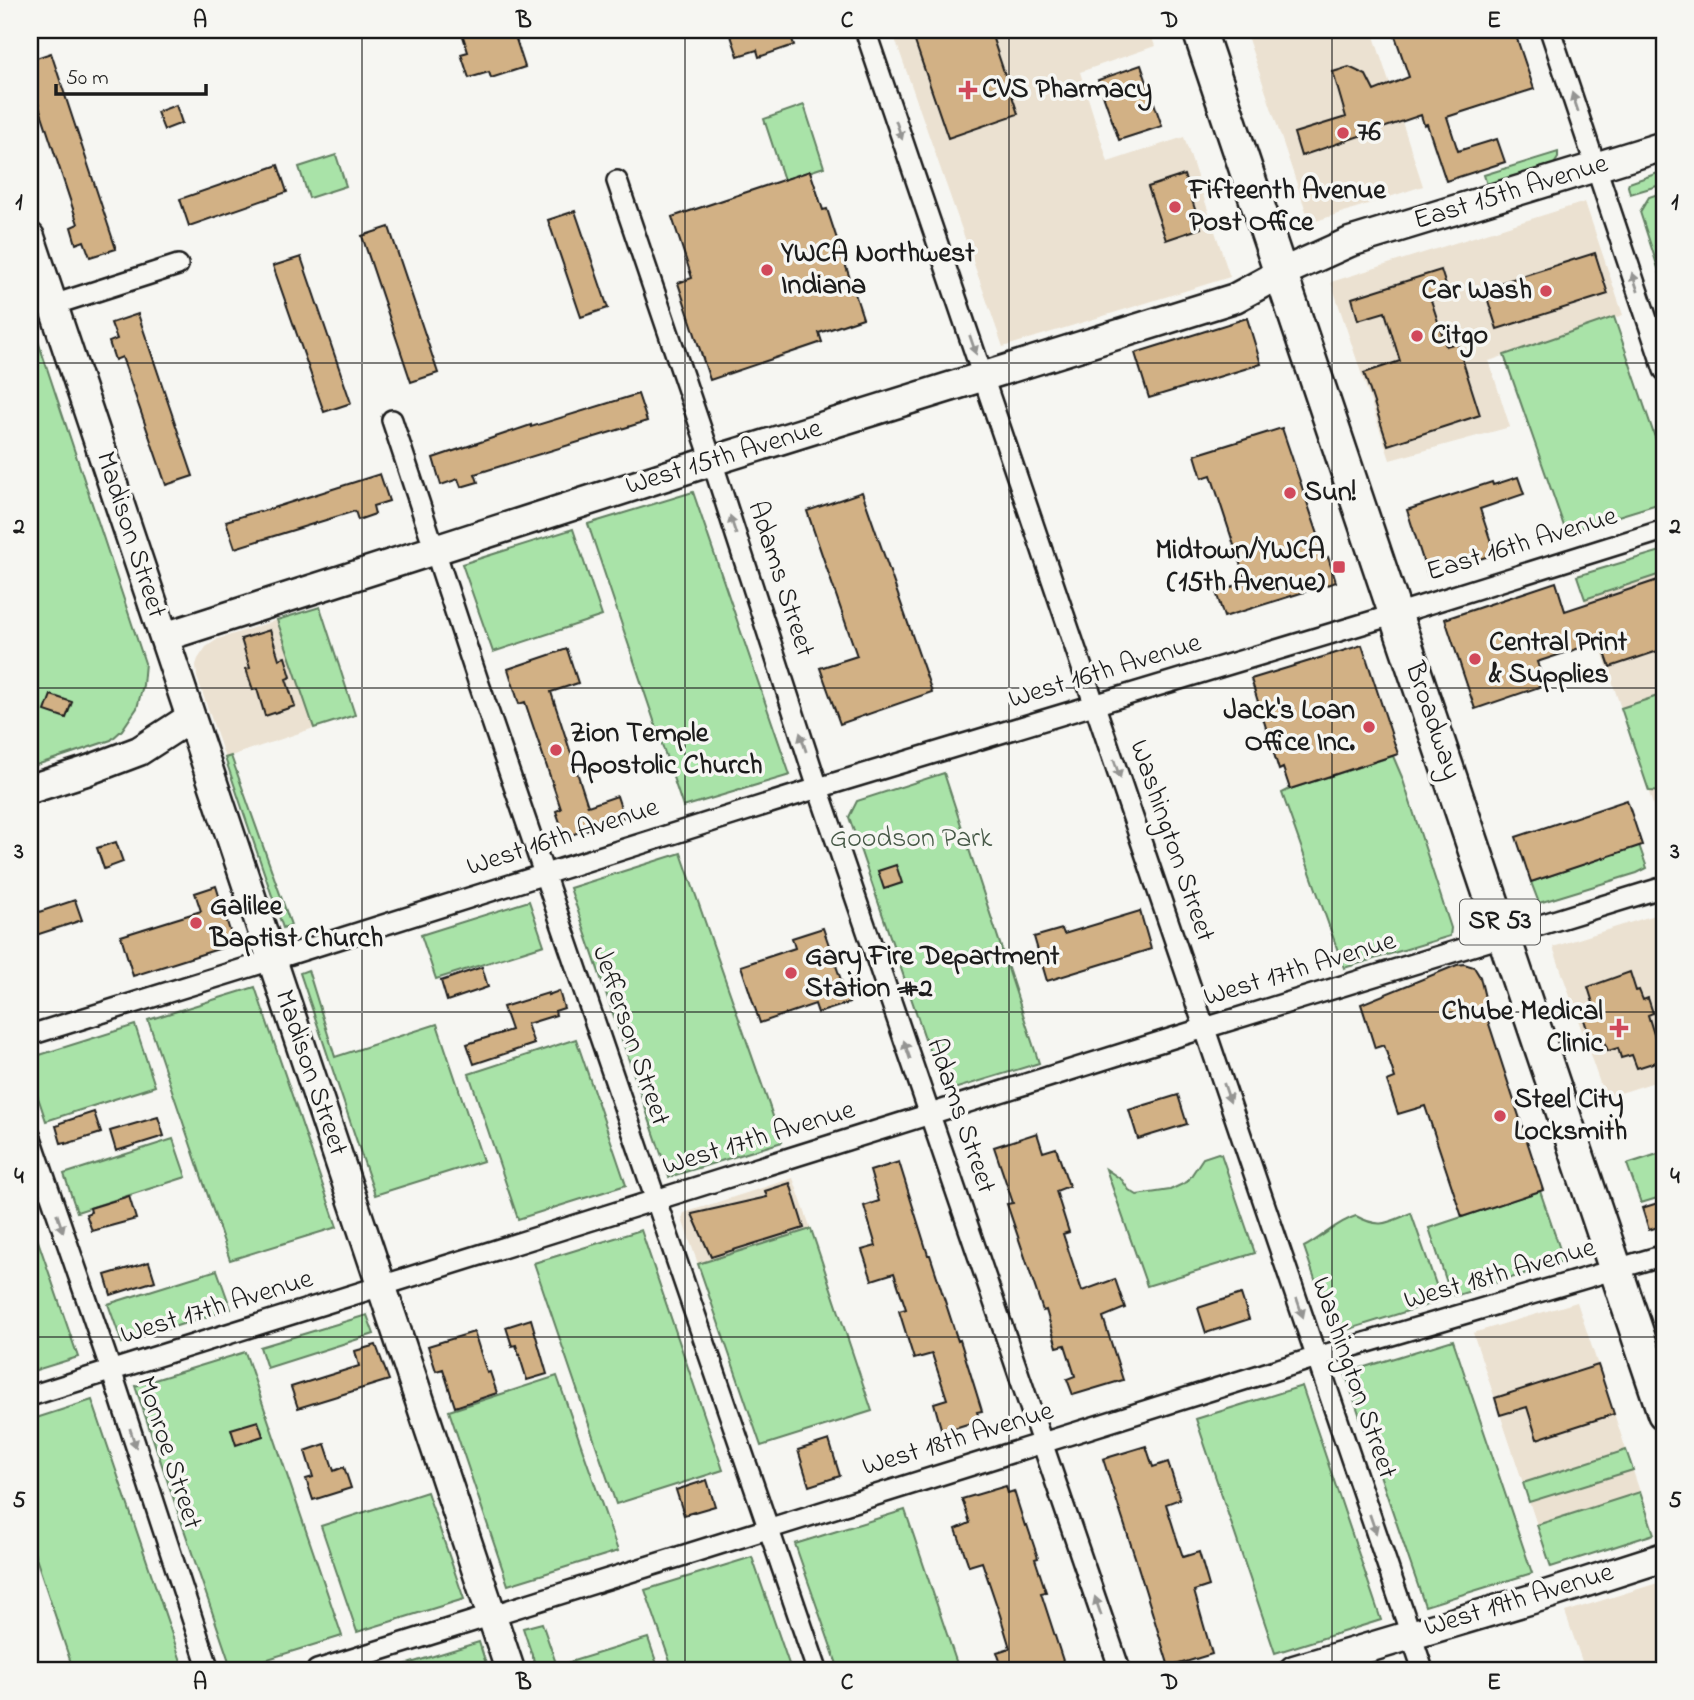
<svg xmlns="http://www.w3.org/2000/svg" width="1694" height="1700" viewBox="0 0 1694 1700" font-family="'Indie Flower',sans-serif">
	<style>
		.built { fill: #ebe1d1 }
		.green { fill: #a9e3a8; stroke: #628062; stroke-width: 2 }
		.building { fill: #d2b185; stroke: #1c1c1c; stroke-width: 2 }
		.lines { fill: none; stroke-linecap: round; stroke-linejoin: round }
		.street-casing { stroke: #1c1c1c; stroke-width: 24 }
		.secondary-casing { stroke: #1c1c1c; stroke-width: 33 }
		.primary-casing { stroke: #1c1c1c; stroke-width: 37 }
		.street { stroke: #f6f6f2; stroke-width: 19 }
		.secondary { stroke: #f6f6f2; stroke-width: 28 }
		.primary { stroke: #f6f6f2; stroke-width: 32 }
		.oneway { fill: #949492 }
		.grid { fill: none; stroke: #1c1c1c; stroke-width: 2; stroke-opacity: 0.55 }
		.poi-dot { fill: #d1495b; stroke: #f6f6f2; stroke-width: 2.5 }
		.labels { text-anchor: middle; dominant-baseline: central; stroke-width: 7; stroke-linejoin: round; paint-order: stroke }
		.shield { fill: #f6f6f2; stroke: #5d5d5c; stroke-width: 2 }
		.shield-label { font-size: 26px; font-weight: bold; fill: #1c1c1c }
		.poi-label { font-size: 28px; font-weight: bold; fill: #1c1c1c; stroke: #f6f6f2; text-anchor: start }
		.street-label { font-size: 28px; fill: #1c1c1c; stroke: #f6f6f2 }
		.park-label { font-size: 28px; fill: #465846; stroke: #f6f6f2 }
		.neatline { fill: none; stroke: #1c1c1c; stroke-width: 2.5 }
		.grid-label { font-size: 23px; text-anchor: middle; font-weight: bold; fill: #1c1c1c }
	</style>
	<rect width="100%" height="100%" fill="#f6f6f2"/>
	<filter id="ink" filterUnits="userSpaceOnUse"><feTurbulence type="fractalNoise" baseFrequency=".0143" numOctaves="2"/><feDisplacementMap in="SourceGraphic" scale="14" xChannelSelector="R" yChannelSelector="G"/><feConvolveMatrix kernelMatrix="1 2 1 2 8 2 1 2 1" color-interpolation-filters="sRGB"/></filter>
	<g filter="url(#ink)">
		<!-- built -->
		<path class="built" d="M892,30H1149L1155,46L1080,72L1108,162L1184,137L1230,277L1003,347Z
			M1245,30H1372L1423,186L1310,223Z
			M1585,202L1623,315L1489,361L1510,427L1390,460L1331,282Z
			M1664,550V838L1577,576Z
			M277,620L314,728L225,758L197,677L196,665L198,659L206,647L218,639Z
			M1664,912V1079L1605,1098L1553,947Z
			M793,1178L811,1229L698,1264L682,1219L684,1213Z
			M1577,1302L1654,1534L1551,1567L1473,1333Z
			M1664,1581V1670H1585L1565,1612Z"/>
		<!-- green -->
		<path class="green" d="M804,105L824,167L784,180L764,119Z
			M1558,152V158L1554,164L1487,185L1484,175Z
			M336,155L346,186L309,198L299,167Z
			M1664,171V184L1630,194L1628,186L1629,183Z
			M1664,192V272L1660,274L1640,212L1649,197Z
			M30,317L145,663L143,685L137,708L122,730L111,740L30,767Z
			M1614,317L1664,464V502L1566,532L1504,355Z
			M693,492L790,775L683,807L588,524Z
			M573,529L602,616L493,652L462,564Z
			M1664,550V573L1585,599L1577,576Z
			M320,607L355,715L314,728L277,620Z
			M1664,694V792L1649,791L1621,708Z
			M231,756L291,925L283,928L225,758Z
			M1393,756L1402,777L1451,928L1450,936L1344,968L1282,793L1290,789Z
			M944,773L1039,1063L954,1089L940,1082L849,817L857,801Z
			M1639,845L1647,868L1637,873L1539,903L1531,882Z
			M681,853L782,1142L669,1177L570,888Z
			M529,901L544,945L436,979L421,935Z
			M308,970L335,1057L437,1024L483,1161L375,1195L300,973Z
			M255,987L337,1227L230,1260L148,1020Z
			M135,1025L155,1086L46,1121L30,1074V1058Z
			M576,1039L626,1185L518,1219L469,1074Z
			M173,1139L186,1177L77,1212L64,1174Z
			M1664,1152V1196L1641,1203L1627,1164Z
			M1218,1153L1221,1154L1255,1253L1147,1286L1106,1169L1122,1180L1129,1190L1137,1195L1170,1190L1187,1182L1203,1158Z
			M1540,1191L1564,1261L1455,1296L1450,1292L1429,1228Z
			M1411,1213L1440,1296L1437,1302L1340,1332H1333L1304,1247C1322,1238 1336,1222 1356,1216C1380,1229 1387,1223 1411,1213Z
			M811,1229L872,1411L761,1446L698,1264Z
			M641,1230L723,1470L616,1504L534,1263Z
			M37,1238L78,1357L30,1372V1240Z
			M217,1270L231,1309L122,1343L108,1304Z
			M367,1315L374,1334L267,1368L260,1347Z
			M1453,1340L1532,1573L1425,1606L1345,1373Z
			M245,1352L342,1636L232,1670L135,1386Z
			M557,1376L618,1551L508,1585L449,1411Z
			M1302,1386L1381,1620L1275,1653L1196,1419Z
			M92,1400L184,1670H73L71,1663L30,1540V1420Z
			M1626,1450L1633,1470L1529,1502L1523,1483Z
			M427,1492L464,1599L357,1632L321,1526Z
			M1640,1492L1654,1534L1551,1567L1537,1525Z
			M905,1510L959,1670H839L795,1544Z
			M752,1557L791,1670H673L645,1590Z
			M542,1623L557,1666L648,1638L659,1670H537L523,1628Z
			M479,1642L488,1670H388Z"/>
		<!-- building -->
		<path class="building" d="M461,30H513L525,67L491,78L489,72L469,78L461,54L468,52Z
			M729,30H789L794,45L759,57L757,50L738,56Z
			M911,30H990L1018,114L948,138Z
			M1393,30H1514L1534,89L1447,117L1458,151L1497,139L1505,162L1446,181L1427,124L1424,125L1421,115L1301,156L1294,133L1346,117L1333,72L1349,67L1366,75L1374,91L1409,77Z
			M51,53L116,249L90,257L84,241L76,244L71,227L78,224L30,79V60Z
			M1141,65L1162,126L1119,140L1098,80Z
			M176,105L182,123L164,130L157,112Z
			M278,165L287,192L189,226L180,199Z
			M810,171L823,210L827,209L863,318L819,333L822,342L710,380L678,283L692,278L672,217Z
			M1184,175L1201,228L1166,240L1148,187Z
			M575,211L608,308L581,317L548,220Z
			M389,227L438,373L411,382L362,236Z
			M1595,253L1608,294L1497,329L1484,288Z
			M301,257L351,403L324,412L273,266Z
			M1441,270L1448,292L1430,297L1446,346L1457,343L1480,415L1388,445L1364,373L1400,361L1385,312L1358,320L1352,298Z
			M138,314L193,476L166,485L122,357L115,360L109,342L117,339L111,323Z
			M1247,318L1261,364L1149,398L1135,353Z
			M638,394L647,421L475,474L478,482L461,487L458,479L441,485L433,458L531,425V427Z
			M1282,428L1326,558L1328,557L1336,582L1224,617L1216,592L1246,582L1211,475L1202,478L1195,455Z
			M380,474L389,501L373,506L375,514L358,520L355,511L235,548L226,521L259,511L260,512Z
			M1518,477L1524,494L1480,509L1495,554L1428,576L1407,510L1492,482L1493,485Z
			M862,492L932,692L840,724L820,668L857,656L807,511Z
			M1664,578V649L1610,667L1601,641L1537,662L1545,685L1475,709L1445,619L1556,582L1565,611Z
			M270,630L279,659L285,657L291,677L286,679L295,706L265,716L257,689L253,690L246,669L250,668L241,639Z
			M1362,645L1398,754L1290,789L1283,768L1279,770L1251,679Z
			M567,649L578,683L551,692L588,806L617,796L624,817L565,837L556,811L561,809L525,702L519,704L508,669Z
			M51,695L72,702L66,718L45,711Z
			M1627,800L1642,845L1531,882L1516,837Z
			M116,842L123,862L104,869L97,848Z
			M896,865L902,883L884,889L878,871Z
			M216,886L234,944L133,976L121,936L201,911L195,893Z
			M75,900L82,920L33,936L30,925V915Z
			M1140,911L1151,949L1047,981L1034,937L1062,929L1064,934Z
			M823,928L849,1003L818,1013L815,1004L760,1023L741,966L795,948L792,938Z
			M1464,964L1474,967L1480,977L1488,1010L1485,1011L1490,1027L1543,1190L1462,1217L1425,1106L1398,1114L1387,1081L1395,1078L1384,1045L1375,1048L1361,1004L1457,965Z
			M482,967L488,987L447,1001L441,981Z
			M1630,972L1636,991L1639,990L1643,1000L1648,998L1653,1013L1648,1015L1662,1060L1637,1068L1632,1055L1621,1058L1618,1048L1608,1051L1604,1041L1592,1045L1581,1010L1594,1006L1588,987Z
			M559,991L564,1008L555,1011L556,1015L527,1024L534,1044L474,1064L467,1044L511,1030L503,1007L548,993V995Z
			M1178,1095L1187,1124L1138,1139L1129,1110Z
			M94,1112L101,1133L66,1144V1142L61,1143L56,1126L60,1125V1123Z
			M158,1117L164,1136L116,1151L110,1131Z
			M1037,1133L1043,1152L1056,1148L1069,1186L1056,1191L1069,1232L1063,1234L1082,1291L1115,1279L1125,1308L1103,1317L1123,1380L1073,1395L1067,1379L1075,1376L1065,1345L1057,1347L1046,1310L1043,1311L1007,1204L1013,1203L994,1147Z
			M899,1162L928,1255H930L958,1341L960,1340L982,1411L977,1412L980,1420L942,1432L934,1403L947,1399L932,1354L914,1359L899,1311L906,1309L894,1273L872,1280L862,1250L876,1246L864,1206L879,1201L870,1171Z
			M790,1183L804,1228L711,1257L692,1214L767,1197L765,1191Z
			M129,1196L136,1219L92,1231L86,1214L91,1212L90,1208Z
			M1664,1201V1225L1649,1230L1642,1208Z
			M149,1262L155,1281L111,1295L105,1275Z
			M1241,1294L1249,1319L1206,1333L1198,1308Z
			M531,1319L547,1374L527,1380L516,1345L512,1346L506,1327Z
			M474,1332L487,1373L490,1372L497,1393L455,1407L443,1369L436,1371L428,1346Z
			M376,1345L389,1380L298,1408L291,1387L359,1366L355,1351Z
			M1598,1365L1614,1414L1537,1439L1527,1407L1500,1415L1495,1398Z
			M258,1421L263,1436L236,1445L231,1429Z
			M829,1440L840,1476L809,1486L798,1450Z
			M325,1444L334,1471L344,1467L351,1488L313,1500L306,1479L313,1477L305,1451Z
			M1146,1446L1153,1467L1168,1462L1180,1499L1166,1504L1176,1536L1183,1557L1199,1552L1209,1586L1194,1591L1212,1654L1169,1667L1135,1557L1103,1459Z
			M707,1480L715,1506L684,1515L676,1490Z
			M1006,1486L1008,1493L1014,1491L1025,1526L1027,1525L1038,1558L1035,1559L1046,1592L1041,1593L1066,1670H1003L997,1652L1010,1648L1000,1615L982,1562L969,1566L956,1529L970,1523L962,1499Z"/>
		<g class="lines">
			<defs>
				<path id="street" d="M865,30L1423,1670
					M1550,30L1664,370
					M617,181L712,461L818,788L1120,1670
					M53,305L178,265
					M392,420L479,684L817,1670
					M30,1035L272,960L818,788L1396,614L1664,530
					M30,1135L111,1370L209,1670
					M30,1396L1179,1036L1664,887
					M317,1670L1317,1357L1664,1255"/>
				<path id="secondary" d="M30,237L510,1670
					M164,637L712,461L1235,298L1281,273L1350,242L1664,146
					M30,789L86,771L139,751L190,718
					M1294,1670L1549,1594L1664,1557"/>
				<path id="primary" d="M1199,30L1664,1413"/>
			</defs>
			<!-- street casing -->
			<use href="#street" class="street-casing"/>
			<!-- secondary casing -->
			<use href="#secondary" class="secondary-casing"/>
			<!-- primary casing -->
			<use href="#primary" class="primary-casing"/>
			<!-- street -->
			<use href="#street" class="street"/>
			<!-- secondary -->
			<use href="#secondary" class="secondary"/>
			<!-- primary -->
			<use href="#primary" class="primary"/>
		</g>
		<!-- one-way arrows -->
		<defs><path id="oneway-solid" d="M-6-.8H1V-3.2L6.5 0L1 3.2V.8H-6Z" transform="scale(1.75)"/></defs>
		<g class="oneway">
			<use href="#oneway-solid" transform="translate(1575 102) rotate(-108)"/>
			<use href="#oneway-solid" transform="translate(899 130) rotate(71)"/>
			<use href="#oneway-solid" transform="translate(1635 282) rotate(-108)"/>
			<use href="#oneway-solid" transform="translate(973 345) rotate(71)"/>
			<use href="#oneway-solid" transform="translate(733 525) rotate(-108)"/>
			<use href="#oneway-solid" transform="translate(803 742) rotate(-108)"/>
			<use href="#oneway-solid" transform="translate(1117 769) rotate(71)"/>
			<use href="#oneway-solid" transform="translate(907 1050) rotate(-109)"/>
			<use href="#oneway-solid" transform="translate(1227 1093) rotate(71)"/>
			<use href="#oneway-solid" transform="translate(60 1223) rotate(71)"/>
			<use href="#oneway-solid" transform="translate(1300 1308) rotate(71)"/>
			<use href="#oneway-solid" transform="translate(133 1438) rotate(72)"/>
			<use href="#oneway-solid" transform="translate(1373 1524) rotate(71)"/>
			<use href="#oneway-solid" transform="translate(1098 1606) rotate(-109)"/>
		</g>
	</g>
	<!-- grid -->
	<path class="grid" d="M362,30V1670M685,30V1670M1009,30V1670M1332,30V1670M30,363H1664M30,688H1664M30,1012H1664M30,1337H1664"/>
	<!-- markers -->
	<g class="poi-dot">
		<path d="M964.5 79.5h7v7h7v7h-7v7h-7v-7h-7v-7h7z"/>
		<circle cx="1343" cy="133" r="7"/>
		<circle cx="1175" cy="207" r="7"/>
		<circle cx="767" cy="270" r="7"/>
		<circle cx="1546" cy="291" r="7"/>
		<circle cx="1417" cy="336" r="7"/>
		<circle cx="1290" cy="493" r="7"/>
		<rect x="1332" y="560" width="14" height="14" rx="3.5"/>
		<circle cx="1475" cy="659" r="7"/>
		<circle cx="1369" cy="727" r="7"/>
		<circle cx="556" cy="750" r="7"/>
		<circle cx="196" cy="923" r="7"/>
		<circle cx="791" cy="973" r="7"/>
		<path d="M1615.5 1017.5h7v7h7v7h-7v7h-7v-7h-7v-7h7z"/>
		<circle cx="1500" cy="1116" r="7"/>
	</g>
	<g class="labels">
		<!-- shield labels -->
		<rect class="shield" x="1460" y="899.5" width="80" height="45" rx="5"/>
		<g class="shield-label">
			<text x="1500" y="922">SR 53</text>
		</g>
		<!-- poi labels -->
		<g class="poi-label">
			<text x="982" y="90">CVS Pharmacy</text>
			<text x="1357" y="133">76</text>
			<text x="1189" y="191">Fifteenth Avenue<tspan x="1189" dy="32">Post Office</tspan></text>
			<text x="781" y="254">YWCA Northwest<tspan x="781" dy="32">Indiana</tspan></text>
			<text x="1532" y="291" text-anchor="end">Car Wash</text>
			<text x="1431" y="336">Citgo</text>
			<text x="1304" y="493">Sun!</text>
			<text x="1325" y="551" text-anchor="end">Midtown/YWCA<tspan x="1325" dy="32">(15th Avenue)</tspan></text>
			<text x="1489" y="643">Central Print<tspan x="1489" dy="32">&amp; Supplies</tspan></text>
			<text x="1355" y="711" text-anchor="end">Jack's Loan<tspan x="1355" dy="32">Office Inc.</tspan></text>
			<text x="570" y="734">Zion Temple<tspan x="570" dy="32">Apostolic Church</tspan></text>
			<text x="210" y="907">Galilee<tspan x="210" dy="32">Baptist Church</tspan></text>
			<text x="805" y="957">Gary Fire Department<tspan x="805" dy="32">Station #2</tspan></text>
			<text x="1603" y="1012" text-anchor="end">Chube Medical<tspan x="1603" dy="32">Clinic</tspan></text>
			<text x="1514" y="1100">Steel City<tspan x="1514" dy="32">Locksmith</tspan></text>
		</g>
		<!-- street labels -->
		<g class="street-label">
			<text transform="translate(1511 193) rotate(-17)">East 15th Avenue</text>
			<text transform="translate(724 458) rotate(-17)">West 15th Avenue</text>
			<text transform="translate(130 535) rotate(72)">Madison Street</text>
			<text transform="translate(1522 545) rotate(-17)">East 16th Avenue</text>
			<text transform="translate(780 579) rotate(72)">Adams Street</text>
			<text transform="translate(1105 672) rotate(-17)">West 16th Avenue</text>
			<text transform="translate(1432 721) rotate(71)">Broadway</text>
			<text transform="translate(563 838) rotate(-18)">West 16th Avenue</text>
			<text transform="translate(1171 841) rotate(71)">Washington Street</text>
			<text transform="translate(1300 970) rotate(-17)">West 17th Avenue</text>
			<text transform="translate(630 1036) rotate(71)">Jefferson Street</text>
			<text transform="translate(310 1073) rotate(71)">Madison Street</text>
			<text transform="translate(960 1116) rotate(71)">Adams Street</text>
			<text transform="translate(759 1139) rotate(-17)">West 17th Avenue</text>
			<text transform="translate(1500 1275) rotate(-16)">West 18th Avenue</text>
			<text transform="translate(217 1308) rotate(-17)">West 17th Avenue</text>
			<text transform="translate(1353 1378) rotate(71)">Washington Street</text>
			<text transform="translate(958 1440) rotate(-17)">West 18th Avenue</text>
			<text transform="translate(168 1453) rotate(72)">Monroe Street</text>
			<text transform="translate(1519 1601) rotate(-17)">West 19th Avenue</text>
		</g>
		<!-- park labels -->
		<g class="park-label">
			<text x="911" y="839">Goodson Park</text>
		</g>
	</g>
	<!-- margin -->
	<rect width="1694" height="1700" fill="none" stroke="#f6f6f2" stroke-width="77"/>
	<!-- scale -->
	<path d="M56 84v10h150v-10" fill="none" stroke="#1c1c1c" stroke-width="3.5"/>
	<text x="66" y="84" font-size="21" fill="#1c1c1c" stroke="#f6f6f2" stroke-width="5" paint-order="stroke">50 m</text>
	<rect x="38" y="38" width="1618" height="1624" class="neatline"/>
	<g class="grid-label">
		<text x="200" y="27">A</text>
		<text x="524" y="27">B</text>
		<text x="847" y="27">C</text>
		<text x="1170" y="27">D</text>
		<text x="1494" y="27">E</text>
		<text x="19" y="209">1</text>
		<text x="1675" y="209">1</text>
		<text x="19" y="533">2</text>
		<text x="1675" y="533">2</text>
		<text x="19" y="858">3</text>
		<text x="1675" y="858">3</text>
		<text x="19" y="1183">4</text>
		<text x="1675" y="1183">4</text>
		<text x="19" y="1507">5</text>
		<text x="1675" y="1507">5</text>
		<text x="200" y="1689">A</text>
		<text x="524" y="1689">B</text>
		<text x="847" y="1689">C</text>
		<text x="1170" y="1689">D</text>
		<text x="1494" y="1689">E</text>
	</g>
</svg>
